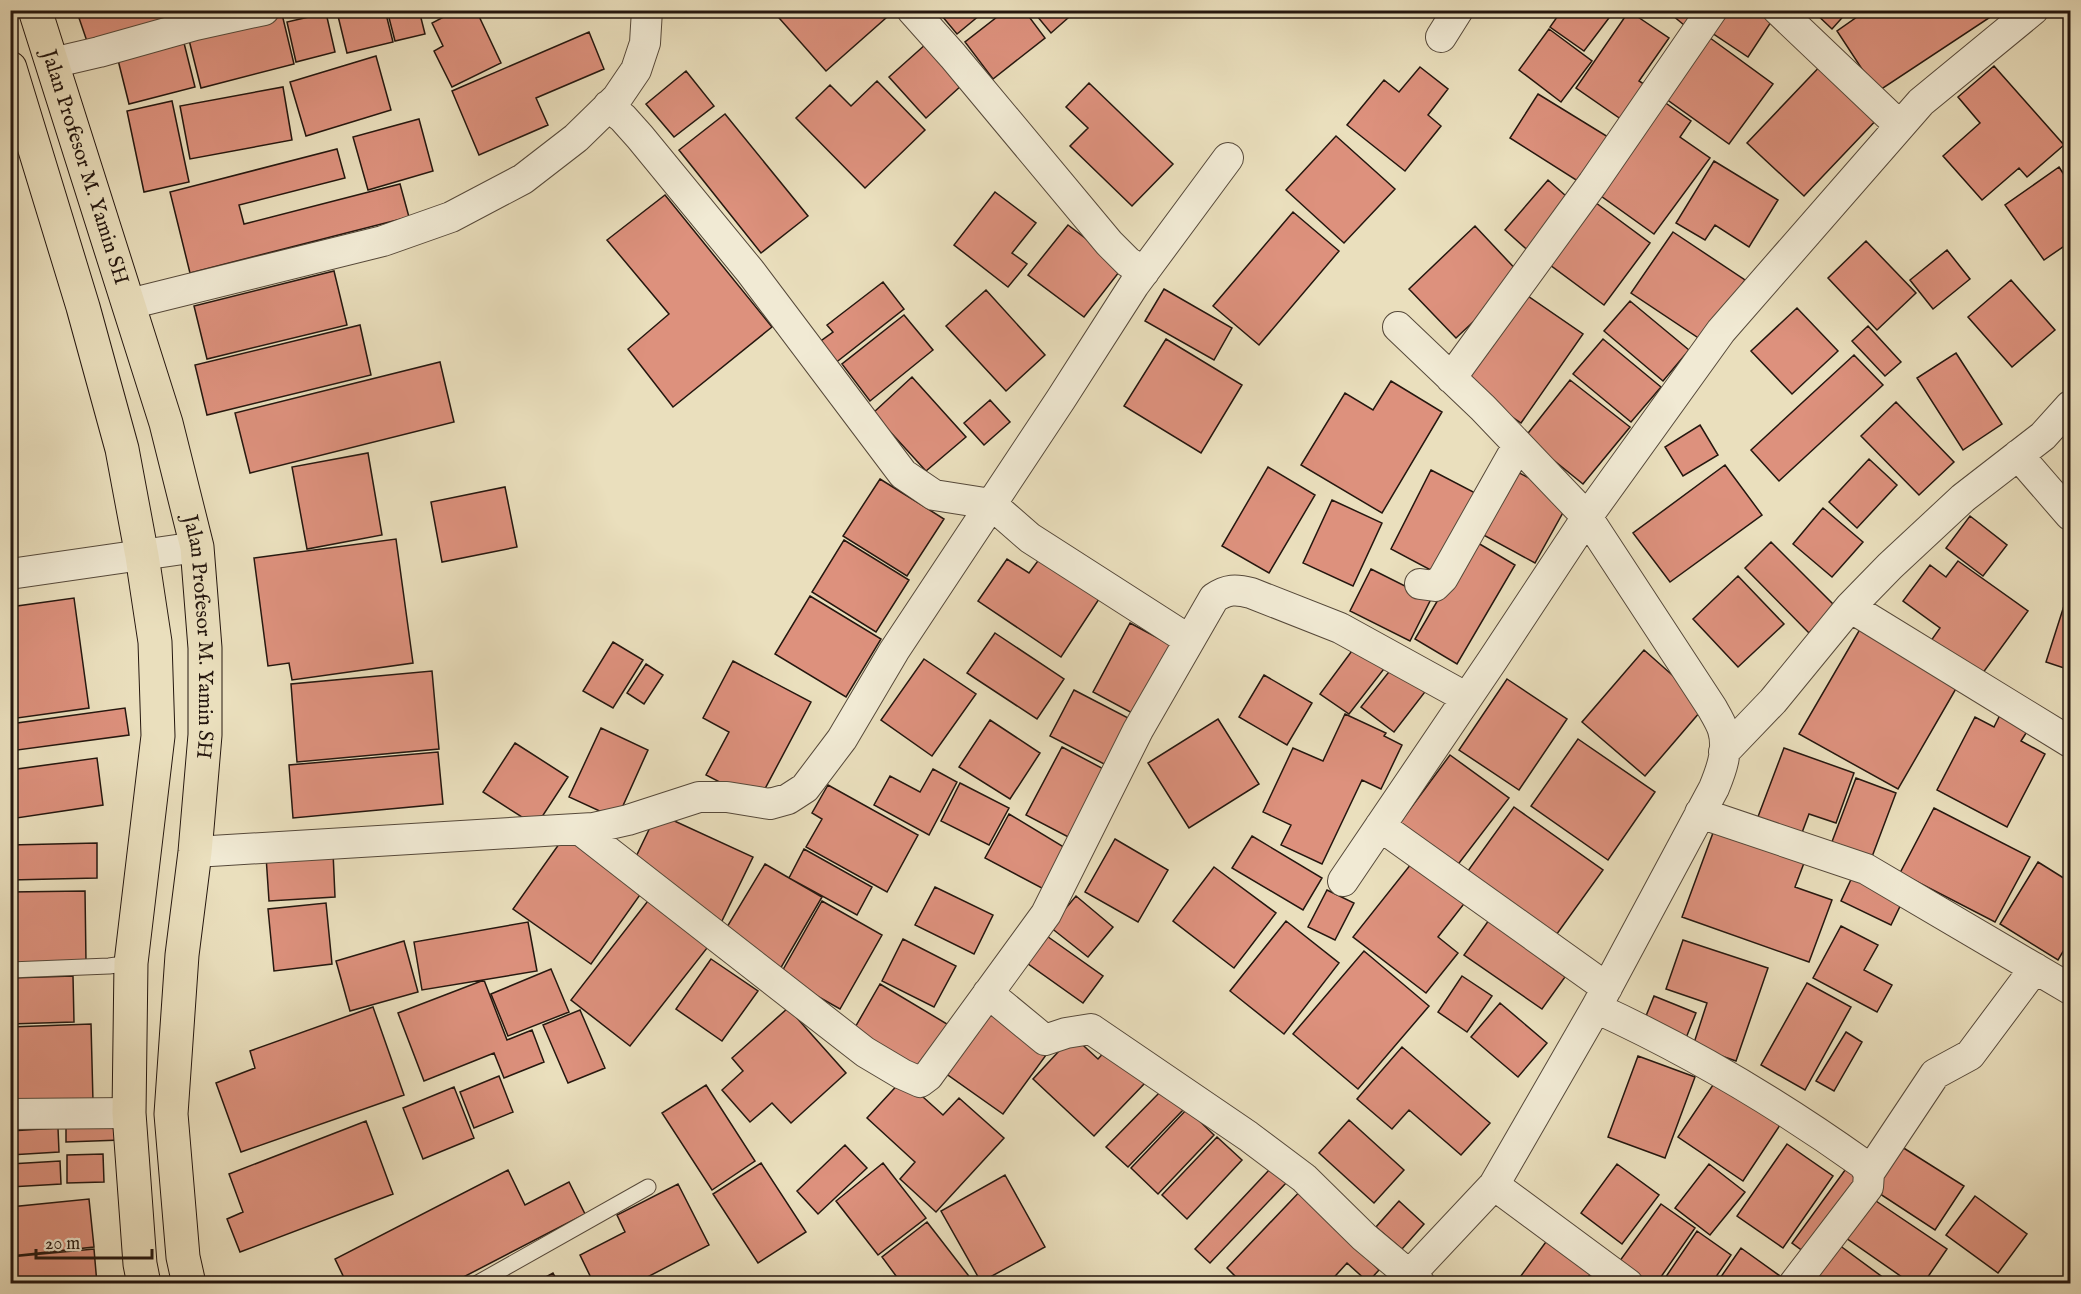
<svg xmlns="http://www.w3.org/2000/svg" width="2081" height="1294" viewBox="0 0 2081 1294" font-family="'IM FELL English',serif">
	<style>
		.building { fill: #dd917d; stroke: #25170f; stroke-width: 1.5 }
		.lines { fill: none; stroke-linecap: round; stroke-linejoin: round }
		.lane-casing { stroke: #56493a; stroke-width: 17 }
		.street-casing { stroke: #56493a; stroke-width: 32 }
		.highway-casing { stroke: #25170f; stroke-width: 35 }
		.lane { stroke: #f1ead4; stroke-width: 15 }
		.street { stroke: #f1ead4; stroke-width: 30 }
		.highway { stroke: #eadfbd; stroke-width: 33 }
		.labels { text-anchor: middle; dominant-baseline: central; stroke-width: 4.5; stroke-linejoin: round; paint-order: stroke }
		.street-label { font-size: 21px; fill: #25170f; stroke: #f1ead4 }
	</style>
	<rect width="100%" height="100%" fill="#eadfbd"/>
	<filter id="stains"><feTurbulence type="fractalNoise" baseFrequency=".00333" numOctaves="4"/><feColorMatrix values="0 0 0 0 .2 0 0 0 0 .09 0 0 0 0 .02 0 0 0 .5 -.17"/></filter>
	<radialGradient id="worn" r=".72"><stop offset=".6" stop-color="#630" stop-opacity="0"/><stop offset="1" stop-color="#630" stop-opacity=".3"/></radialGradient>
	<!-- building -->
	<path class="building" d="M100,10H166L172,27L91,53L79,18Z
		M172,10H216L177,25Z
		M272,10H281L294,64L201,88L187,32Z
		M362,10H385L393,42L347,53L338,16Z
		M387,10H419L425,34L395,41Z
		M457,10H476L501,63L452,87L434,51L443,46L432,23Z
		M772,10H895L826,71Z
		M937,10H986L957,34Z
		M1006,10H1024L1045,38L993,79L965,42Z
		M1032,10H1077L1051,33Z
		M1562,10H1615L1584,51L1550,27Z
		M1666,10H1695L1684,25Z
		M1727,10H1773L1777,13L1748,57L1712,33Z
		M1812,10H1849L1832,29Z
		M1867,10H2001L1877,92L1837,31Z
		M1629,11L1669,38L1639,81L1652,89L1628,124L1576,88Z
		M326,13L335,52L296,62L287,22Z
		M1549,29L1592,61L1561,102L1519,70Z
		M589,32L604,69L536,98L548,125L479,155L452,91Z
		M1706,35L1773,84L1729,144L1662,96Z
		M183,39L195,87L129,104L117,56Z
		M926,44L963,84L926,118L889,77Z
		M376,56L391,110L306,136L290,82Z
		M1826,60L1882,114L1804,196L1747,143Z
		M1994,66L2064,145L2027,177L2019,168L1982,200L1943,156L1980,123L1958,97Z
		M1420,67L1448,89L1428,115L1441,126L1405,171L1347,125L1384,80L1399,92Z
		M686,71L714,106L674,137L646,104Z
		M877,81L925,130L865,188L796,118L830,85L851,106Z
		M1089,83L1173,164L1132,206L1070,146L1088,128L1066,107Z
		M283,87L292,140L190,159L180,106Z
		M1538,94L1613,140L1584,185L1510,138Z
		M1660,99L1691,121L1680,137L1710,158L1654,234L1594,191Z
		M172,101L189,182L144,192L127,111Z
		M725,114L808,216L761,253L679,150Z
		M419,119L433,171L368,190L353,137Z
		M1336,136L1395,189L1344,243L1286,190Z
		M337,149L345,178L239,205L244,224L400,184L409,217L190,273L170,192Z
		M1714,161L1778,200L1749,247L1715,225L1705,240L1676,223Z
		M2059,167L2070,184V242L2044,260L2005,205Z
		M1548,180L1575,204L1532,254L1505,230Z
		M995,192L1036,223L1012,253L1027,264L1008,287L954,245Z
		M665,195L772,327L673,407L628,349L669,314L607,240Z
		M1588,197L1650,243L1604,305L1542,259Z
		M1293,212L1339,251L1259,345L1213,306Z
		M1068,225L1123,267L1084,317L1028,275Z
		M1475,226L1522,276L1456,338L1409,289Z
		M1673,232L1745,280L1703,341L1631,293Z
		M1866,241L1916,293L1877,330L1828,278Z
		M1947,250L1970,279L1933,309L1910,280Z
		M334,271L347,325L207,359L194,306Z
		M2011,280L2055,330L2012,367L1968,317Z
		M883,282L904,309L834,364L818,343L833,332L827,325Z
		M1164,289L1232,328L1214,360L1145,321Z
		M986,290L1045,355L1006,391L946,326Z
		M1522,292L1583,334L1521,423L1460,381Z
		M1630,301L1689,350L1663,381L1604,331Z
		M1797,308L1838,351L1792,394L1751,351Z
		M904,315L933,350L870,401L842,364Z
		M360,325L371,375L207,415L195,365Z
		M1868,326L1901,362L1885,376L1852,341Z
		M1166,339L1242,385L1201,453L1124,406Z
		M1603,339L1661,387L1631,422L1573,374Z
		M1956,353L2002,424L1963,450L1917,378Z
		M1854,355L1883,385L1779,481L1751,450Z
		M440,362L454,422L250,473L235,413Z
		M912,377L966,437L926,471L873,413Z
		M1570,380L1630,427L1583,484L1525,437Z
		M1391,381L1442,412L1382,513L1301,465L1345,393L1373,410Z
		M990,400L1010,422L984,445L964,423Z
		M1896,402L1954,462L1919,495L1861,436Z
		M1700,425L1718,455L1683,476L1665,447Z
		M368,453L382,535L307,549L292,467Z
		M1869,459L1897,485L1857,528L1829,502Z
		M1725,465L1762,515L1670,582L1633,533Z
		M1268,467L1315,495L1269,573L1222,546Z
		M1512,469L1570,500L1535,563L1478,532Z
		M1431,470L1481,496L1440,575L1391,549Z
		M880,479L944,519L907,576L843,536Z
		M505,487L517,547L442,562L431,502Z
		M1332,500L1382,523L1353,586L1303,563Z
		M1823,508L1863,542L1832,577L1793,544Z
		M1970,516L2007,545L1983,576L1946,548Z
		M396,539L413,663L292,680L289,663L268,666L254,558Z
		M844,540L909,580L876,632L812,592Z
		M1473,540L1515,565L1457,664L1415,639Z
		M1771,542L1835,606L1809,633L1745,568Z
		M1043,554L1103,593L1061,657L978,601L1007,559L1029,573Z
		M1958,561L2028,611L1977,681L1928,645L1940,628L1903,601L1930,565L1946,577Z
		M1371,569L1431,599L1410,641L1350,611Z
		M1738,576L1784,624L1738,667L1693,619Z
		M2070,587V670L2046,662Z
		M810,596L881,639L846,697L775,654Z
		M74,598L89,708L10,719V607Z
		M1130,623L1171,645L1134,714L1093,692Z
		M1863,624L1961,680L1898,789L1799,734Z
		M995,633L1064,679L1037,719L967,673Z
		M613,642L643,660L613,708L583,691Z
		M1357,644L1387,665L1349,714L1320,694Z
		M1644,650L1706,705L1645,776L1582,722Z
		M924,659L976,694L932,756L881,720Z
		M733,661L811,702L758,802L706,775L729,732L703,718Z
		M1396,663L1428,688L1394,732L1361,707Z
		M646,664L663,675L644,704L627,693Z
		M432,671L439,749L297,762L291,684Z
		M1264,675L1312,703L1287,745L1239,717Z
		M1507,679L1567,719L1519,790L1459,750Z
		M1074,690L1134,721L1110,767L1050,736Z
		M125,708L129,735L10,751V724Z
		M1345,714L1386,733L1384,736L1402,745L1381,789L1362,780L1322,864L1281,845L1291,825L1263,812L1293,748L1323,761Z
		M2000,715L2028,730L2021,741L2045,754L2007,827L1937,790L1975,717L1994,727Z
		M1218,719L1259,784L1189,828L1148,763Z
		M990,720L1040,753L1010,799L959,767Z
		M601,728L648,750L617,819L569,797Z
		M1578,739L1655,792L1608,860L1531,806Z
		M515,743L568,777L536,826L483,792Z
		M1062,747L1113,774L1076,841L1026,815Z
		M1784,748L1854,773L1836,823L1809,814L1800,838L1756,822Z
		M438,752L443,804L293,818L289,765Z
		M1450,755L1509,798L1453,871L1396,828Z
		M97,758L103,805L10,819V770Z
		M933,769L957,782L929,835L874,805L890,776L920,792Z
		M1856,778L1896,793L1870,862L1830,847Z
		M960,783L1009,808L989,845L941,821Z
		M828,785L918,835L887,892L806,847L822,819L812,813Z
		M1514,807L1603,870L1554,938L1465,875Z
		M1934,808L2030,857L1995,922L1900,873Z
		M657,813L753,857L718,929L632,865Z
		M1009,814L1072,852L1055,895L985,858Z
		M1717,822L1807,855L1795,887L1832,900L1809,962L1682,917Z
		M1252,836L1322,878L1303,910L1232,868Z
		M564,837L642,892L591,964L513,909Z
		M1115,839L1168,870L1138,922L1085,892Z
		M97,843V878L10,880V845Z
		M804,849L872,887L857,915L789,878Z
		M333,852L335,897L269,901L266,856Z
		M1415,859L1467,900L1438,937L1458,953L1426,993L1353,937Z
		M2038,862L2070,882V940L2058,960L2000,924Z
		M765,864L822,897L779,971L721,937Z
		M1214,867L1276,913L1234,968L1173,921Z
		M1855,871L1905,896L1891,925L1841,901Z
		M935,887L993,915L974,954L915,925Z
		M1327,890L1354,903L1335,940L1308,927Z
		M85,891L86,962L10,964V892Z
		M1076,896L1113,927L1088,957L1050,927Z
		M651,897L711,943L630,1046L571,1000Z
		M822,901L882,935L840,1009L780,975Z
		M326,903L332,964L274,971L268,909Z
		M1494,913L1549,951L1543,961L1565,977L1542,1009L1464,955Z
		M1286,921L1339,963L1284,1034L1230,991Z
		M528,922L537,971L422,990L414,942Z
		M1841,926L1878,945L1864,970L1892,985L1877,1012L1813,978Z
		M1044,934L1103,976L1083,1003L1024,961Z
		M903,939L956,966L934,1007L882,981Z
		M1683,940L1768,968L1736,1061L1693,1046L1707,1003L1666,989Z
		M404,941L418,992L350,1011L336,961Z
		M1364,951L1429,1006L1358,1089L1293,1034Z
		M2070,956V976L2062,971Z
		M711,959L758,991L722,1041L676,1009Z
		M551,969L569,1012L508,1036L491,994Z
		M73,976L74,1022L10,1024V978Z
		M1462,976L1492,996L1467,1032L1438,1012Z
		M484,980L507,1040L532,1030L544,1062L504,1078L494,1053L424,1081L398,1013Z
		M1807,983L1851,1007L1805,1090L1761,1065Z
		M880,984L952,1027L924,1073L853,1031Z
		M1654,996L1696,1013L1686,1038L1644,1021Z
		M1500,1003L1547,1043L1518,1077L1471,1037Z
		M985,1004L1049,1051L1003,1114L938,1068Z
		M373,1007L404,1095L241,1152L216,1083L255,1068L250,1051Z
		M788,1008L846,1073L791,1123L772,1103L750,1122L722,1090L743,1071L732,1058Z
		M580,1010L605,1068L568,1083L543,1025Z
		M91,1024L93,1102L10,1106V1027Z
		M1846,1032L1862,1042L1834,1091L1816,1081Z
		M1073,1036L1098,1059L1108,1048L1145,1083L1094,1136L1033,1079Z
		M1402,1047L1490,1123L1461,1155L1409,1110L1392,1129L1357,1099Z
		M1638,1056L1695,1077L1665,1158L1608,1137Z
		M499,1076L513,1112L474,1128L460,1092Z
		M903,1079L943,1115L959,1098L1004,1138L936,1212L900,1179L915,1162L867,1118Z
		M1717,1079L1782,1122L1743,1181L1678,1137Z
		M706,1085L755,1161L712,1190L662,1113Z
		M454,1087L474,1138L423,1159L403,1108Z
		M1162,1090L1183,1110L1128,1167L1106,1147Z
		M1187,1109L1214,1135L1158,1194L1131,1168Z
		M1349,1120L1404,1170L1374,1203L1319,1153Z
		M366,1121L393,1194L240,1252L227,1219L243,1212L229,1174Z
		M121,1123V1140L66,1142V1125Z
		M58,1128L59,1152L10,1155V1131Z
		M1217,1137L1242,1160L1187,1219L1162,1195Z
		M1787,1144L1833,1176L1783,1248L1737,1216Z
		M845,1145L867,1168L818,1214L797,1191Z
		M1902,1147L1964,1186L1935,1230L1874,1190Z
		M103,1154L104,1182L67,1183V1155Z
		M60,1161L61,1184L10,1187V1164Z
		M761,1163L806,1232L758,1263L713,1194Z
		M883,1163L926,1218L878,1255L836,1201Z
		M1617,1164L1659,1195L1622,1244L1581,1213Z
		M1709,1164L1745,1192L1710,1235L1675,1208Z
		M1848,1166L1866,1179L1811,1257L1792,1243Z
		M1270,1169L1286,1183L1210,1263L1195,1249Z
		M508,1170L525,1205L569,1182L585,1214L450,1284H347L335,1259Z
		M1005,1175L1045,1247L981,1282L941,1211Z
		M678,1184L709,1245L634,1284H594L580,1255L625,1232L617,1215Z
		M1305,1186L1360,1251L1379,1270L1368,1282L1347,1263L1328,1284H1243L1227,1268Z
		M1975,1196L2027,1234L1998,1273L1946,1235Z
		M89,1199L94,1247L10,1256V1207Z
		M1873,1199L1947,1249L1923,1284H1912L1846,1238Z
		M1399,1201L1424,1224L1402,1249L1376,1227Z
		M1661,1204L1695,1228L1656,1284H1649L1619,1262Z
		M927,1222L975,1284H902L882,1257Z
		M1697,1231L1731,1255L1711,1284H1661Z
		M1551,1235L1595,1268L1583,1284H1515Z
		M1835,1242L1892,1284H1805Z
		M1741,1248L1787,1281L1785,1284H1716Z
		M94,1249L97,1284H10V1257Z
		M553,1273L559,1284H533Z"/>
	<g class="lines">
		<defs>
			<path id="lane" d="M10,970L109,966L131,963
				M476,1284L648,1187"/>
			<path id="street" d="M912,10L953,56L1109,243L1128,262L1144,272
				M1778,10L1900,126
				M1441,37L1458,10
				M52,63L99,52L195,25L264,10
				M608,106L623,118L640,137L750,271L903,474L934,495L991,504L1030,538L1189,640
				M129,304L383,241L451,217L523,179L576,138L617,98L636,70L645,43L647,10
				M1398,327L1483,408L1587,517L1712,708C1716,715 1721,723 1723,730C1729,750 1721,771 1714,788L1596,1008L1494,1185L1401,1284
				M1451,378L1593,183L1712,10
				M2018,455L2070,515
				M10,574L197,547
				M1420,584L1435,586L1443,578L1518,445
				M1850,607L2070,742
				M1724,752L1773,701L1850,607L1890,566L1963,498L2043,436L2070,406
				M1700,813L1866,869L2070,989
				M1380,826L1607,988
				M579,829L865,1052L902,1074L920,1082L928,1076L1046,914L1138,730L1214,598C1227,589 1236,589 1251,593L1340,628L1467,698
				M195,852L593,828L628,820L699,797H727L770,804L788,799L805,788L842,739L894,651L1061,399L1134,285L1228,158
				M1343,881L1492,661L1587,517L1721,331L1921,102L2033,10
				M988,993L1045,1040L1066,1033L1091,1029L1248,1136L1304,1178L1364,1237L1420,1284
				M1596,1008C1690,1051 1779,1104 1863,1164L1869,1173L1868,1187L1794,1284
				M10,1114L129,1113
				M1869,1173L1935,1074L1970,1055L2035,968
				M1494,1185L1628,1284"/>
			<g id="highway">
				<path id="s1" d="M35,10L166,423L197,547L205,648V735L195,852L182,955L171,1114L183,1257L189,1284"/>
				<path d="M10,68L83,307L122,449L142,556L155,642L158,736L131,963L129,1113L140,1264L144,1284"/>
			</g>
		</defs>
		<!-- lane casing -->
		<use href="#lane" class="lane-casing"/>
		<!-- street casing -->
		<use href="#street" class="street-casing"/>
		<!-- highway casing -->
		<use href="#highway" class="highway-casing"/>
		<!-- lane -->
		<use href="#lane" class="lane"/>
		<!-- street -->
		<use href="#street" class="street"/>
		<!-- highway -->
		<use href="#highway" class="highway"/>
	</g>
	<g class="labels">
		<!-- street labels -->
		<g class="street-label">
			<text stroke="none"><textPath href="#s1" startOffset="165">Jalan Profesor M. Yamin SH</textPath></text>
			<text stroke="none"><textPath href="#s1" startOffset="651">Jalan Profesor M. Yamin SH</textPath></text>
		</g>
	</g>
	<!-- margin -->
	<rect width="2081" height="1294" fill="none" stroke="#eadfbd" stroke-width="36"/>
	<rect x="12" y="12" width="2057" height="1270" fill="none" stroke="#25170f" stroke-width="3"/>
	<rect x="18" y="18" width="2045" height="1258" fill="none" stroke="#25170f" stroke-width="1.5"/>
	<!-- scale -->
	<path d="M36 1249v9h116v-9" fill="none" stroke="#25170f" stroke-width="3"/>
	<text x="45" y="1249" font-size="18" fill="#25170f" stroke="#f1ead4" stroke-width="4.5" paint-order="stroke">20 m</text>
	<rect width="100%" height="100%" filter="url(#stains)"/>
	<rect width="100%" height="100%" fill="url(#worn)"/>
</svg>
